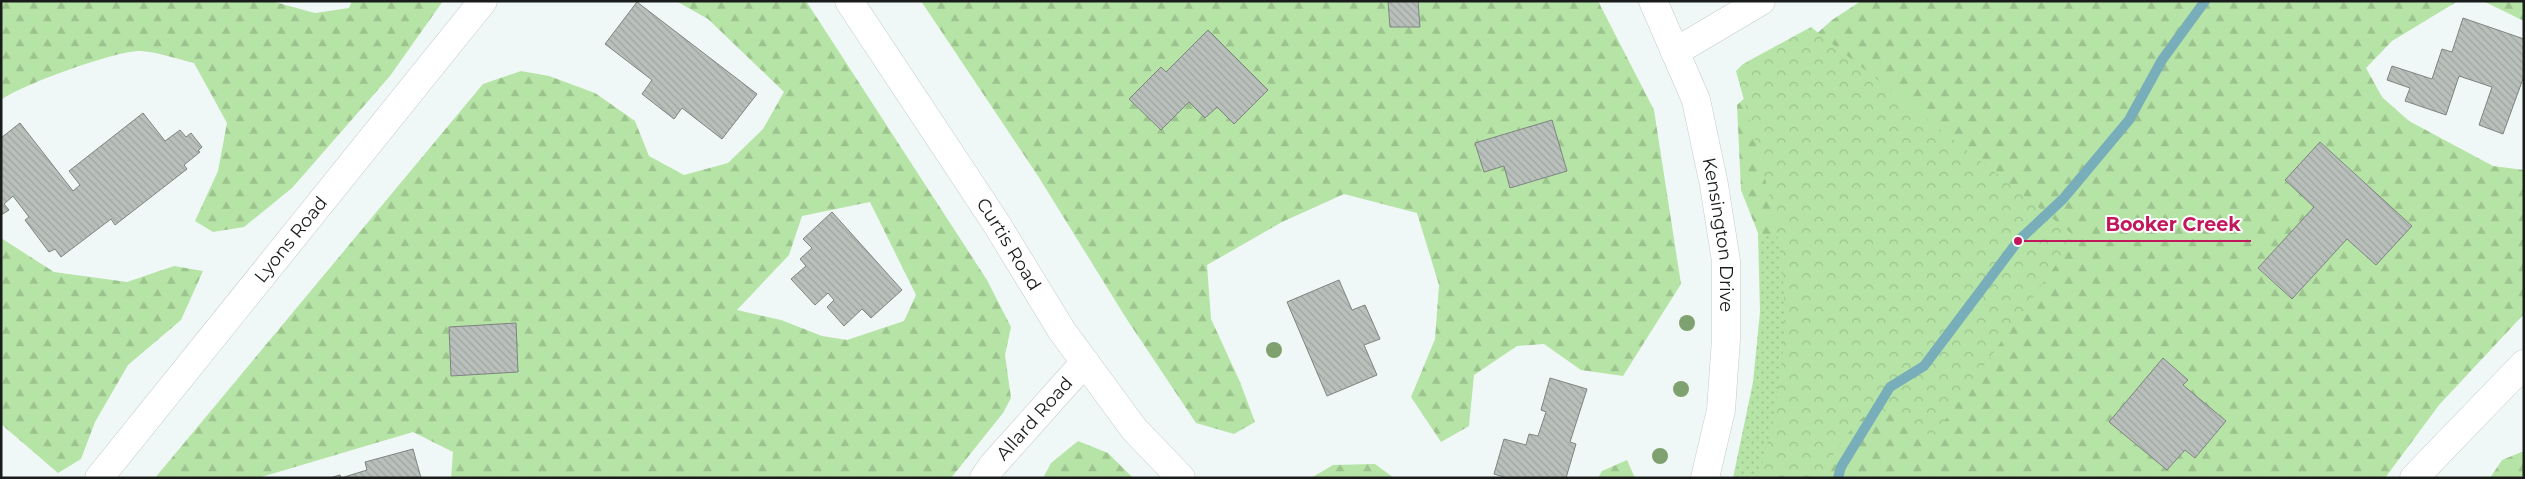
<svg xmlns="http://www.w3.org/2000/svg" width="2525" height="479" viewBox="0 0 2525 479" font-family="Montserrat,sans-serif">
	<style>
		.grass { fill: url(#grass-dots) }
		.forest { fill: url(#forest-firs); fill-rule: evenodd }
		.park { fill: url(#park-crowns) }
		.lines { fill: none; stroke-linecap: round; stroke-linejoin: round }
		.stream { stroke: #78adba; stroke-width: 10 }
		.building { fill: url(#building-back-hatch); stroke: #7e8480 }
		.minor-casing { stroke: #c3cbc9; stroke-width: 29 }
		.minor { stroke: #fff; stroke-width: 28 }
		.tree { fill: #7fa16f }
		.labels { text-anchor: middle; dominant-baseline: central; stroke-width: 4; stroke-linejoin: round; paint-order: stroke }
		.street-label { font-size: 18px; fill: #191c1b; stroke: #fff }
		.leader { fill: none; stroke: #c2185b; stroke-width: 2 }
		.callout-dot { fill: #c2185b; stroke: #fff; stroke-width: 2 }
		.callout-label { font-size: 19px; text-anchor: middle; font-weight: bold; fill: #c2185b; stroke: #fff; stroke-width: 4; stroke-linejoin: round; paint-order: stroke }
	</style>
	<defs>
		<pattern id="grass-dots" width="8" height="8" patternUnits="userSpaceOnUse" patternTransform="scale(1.25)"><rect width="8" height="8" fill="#b6e4a6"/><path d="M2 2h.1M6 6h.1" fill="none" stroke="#9cc38e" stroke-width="1.8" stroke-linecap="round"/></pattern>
		<pattern id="forest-firs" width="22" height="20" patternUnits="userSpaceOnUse" patternTransform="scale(1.25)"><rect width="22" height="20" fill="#b6e4a6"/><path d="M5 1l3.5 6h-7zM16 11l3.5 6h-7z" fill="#9cc38e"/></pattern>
		<pattern id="park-crowns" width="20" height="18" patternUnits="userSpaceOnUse" patternTransform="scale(1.25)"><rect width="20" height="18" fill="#b6e4a6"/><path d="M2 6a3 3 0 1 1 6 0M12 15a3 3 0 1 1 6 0" fill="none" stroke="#9cc38e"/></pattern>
		<pattern id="building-back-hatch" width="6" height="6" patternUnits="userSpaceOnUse" patternTransform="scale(1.25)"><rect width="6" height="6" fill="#b9c0bb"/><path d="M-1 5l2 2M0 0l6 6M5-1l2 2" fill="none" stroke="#9ea4a0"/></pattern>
	</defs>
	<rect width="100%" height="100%" fill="#eff8f6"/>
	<!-- grass -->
	<path class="grass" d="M1758,233L1808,239L1796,478H1733L1753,382L1760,312Z"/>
	<!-- forest -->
	<path class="forest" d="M1,1H271L315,13L349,8L352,1H443L390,76L292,188L244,227L213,232L195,221L218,171L227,123L194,63C177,59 158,52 141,51C119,49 18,86 1,100Z
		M676,1H806L987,280L1011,327L1005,355L1011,398L1003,413L951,478H451L453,452L413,432L258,478H155L483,84L521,71L549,76L595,93L635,121L649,156L684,175L728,163L763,129L784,92L708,19ZM870,202L916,295L904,321L847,340L822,336L781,320L737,310L789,255L802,216Z
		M921,1H1598L1654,110L1681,284L1623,376L1581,370L1544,344L1517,346L1474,375L1469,426L1441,442L1411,397L1435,339L1439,285L1417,213L1344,194L1282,222L1207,265L1211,319L1240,382L1255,422L1234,434L1196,423L1126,318L1038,176Z
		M1861,1H2458L2392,41L2366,68L2382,97L2409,121L2493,166L2524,170V314L2439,405L2385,478H1795L1916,266L1758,233L1741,190L1737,105L1832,20Z
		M2483,1H2524V21Z
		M1,238L54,272L127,282L174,266L203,271L181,320L128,365L95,422L81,459L58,473L1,424Z
		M1078,441L1108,453L1133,478H1043L1051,463Z
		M2524,451V478H2490L2502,460Z
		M1627,460L1635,478H1598L1602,471Z
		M1375,464L1394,478H1311L1333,465Z"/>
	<!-- park -->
	<path class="park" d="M1811,27L2076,237L1933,437L1875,406C1852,426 1833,449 1822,478H1758C1780,405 1791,328 1780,252C1771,191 1752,130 1736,71L1743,64Z"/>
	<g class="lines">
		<!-- stream -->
		<path class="stream" d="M1838,478L1841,467L1890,387L1924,366L2018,241L2063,199L2129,120L2162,60L2205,1"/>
	</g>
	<!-- building -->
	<path class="building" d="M1388,1H1418L1420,27H1390Z
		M637,2L757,94L722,139L682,108L674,119L642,94L652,80L605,44Z
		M2463,18L2524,39V76L2503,134L2479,125L2492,87L2459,76L2446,115L2405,101L2410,88L2387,80L2392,66L2432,79L2442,49L2452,52Z
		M1208,30L1268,90L1234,124L1217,107L1205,118L1189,102L1161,130L1129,99L1161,67L1166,72Z
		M143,113L165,141L180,130L186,137L191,133L202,147L198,151L200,152L184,165L187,169L115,225L111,219L61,257L55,249L49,252L25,220L29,217L13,196L4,204L9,210L1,215V138L20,123L73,191L80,185L69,171Z
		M1552,120L1567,171L1510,188L1504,166L1484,172L1475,143Z
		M2320,142L2412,226L2376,265L2347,239L2292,299L2258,268L2314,207L2285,180Z
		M832,212L902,290L871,318L862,309L844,326L827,307L834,300L828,293L815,305L791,279L806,266L800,259L812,248L803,239Z
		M1339,280L1352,310L1365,305L1380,339L1364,345L1377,375L1327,396L1287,302Z
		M516,323L518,372L451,376L449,327Z
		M2163,358L2188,380L2183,385L2226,421L2195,458L2185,450L2167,470L2109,422Z
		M1550,378L1587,389L1570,442L1576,444L1566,478H1507L1494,474L1504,439L1526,445L1529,434L1538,436L1546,412L1541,410Z
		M413,449L421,478H330L340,475L341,478L367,470L365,462Z"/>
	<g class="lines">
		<defs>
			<g id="minor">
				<path id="s1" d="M849,1L996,223L1062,331L1134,429L1181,478"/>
				<path id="s2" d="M1653,1L1696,100L1714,185L1726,261V339L1721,410L1705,478"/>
				<path d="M1675,52L1761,1"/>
				<path id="s3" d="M99,478L483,1"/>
				<path id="s4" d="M984,478L993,465L1085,362"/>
				<path d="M2414,478L2524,364"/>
			</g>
		</defs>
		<!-- minor casing -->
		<use href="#minor" class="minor-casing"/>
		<!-- minor -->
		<use href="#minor" class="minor"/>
	</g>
	<!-- trees -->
	<g class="tree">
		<circle cx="1687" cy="323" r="8"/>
		<circle cx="1274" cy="350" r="8"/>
		<circle cx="1681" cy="389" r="8"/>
		<circle cx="1660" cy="456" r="8"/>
	</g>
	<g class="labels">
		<!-- street labels -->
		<g class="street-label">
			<text stroke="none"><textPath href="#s2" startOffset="245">Kensington Drive</textPath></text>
			<text stroke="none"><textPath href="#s3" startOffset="306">Lyons Road</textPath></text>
			<text stroke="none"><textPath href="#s1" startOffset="291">Curtis Road</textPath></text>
			<text stroke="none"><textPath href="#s4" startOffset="78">Allard Road</textPath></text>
		</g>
	</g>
	<!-- callouts -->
	<path class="leader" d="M2018 241L2096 241H2251"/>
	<circle class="callout-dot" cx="2018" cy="241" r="5"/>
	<g class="callout-label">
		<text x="2173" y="231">Booker Creek</text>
	</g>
	<!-- border -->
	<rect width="2525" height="479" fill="none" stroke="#191c1b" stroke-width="5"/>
</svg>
